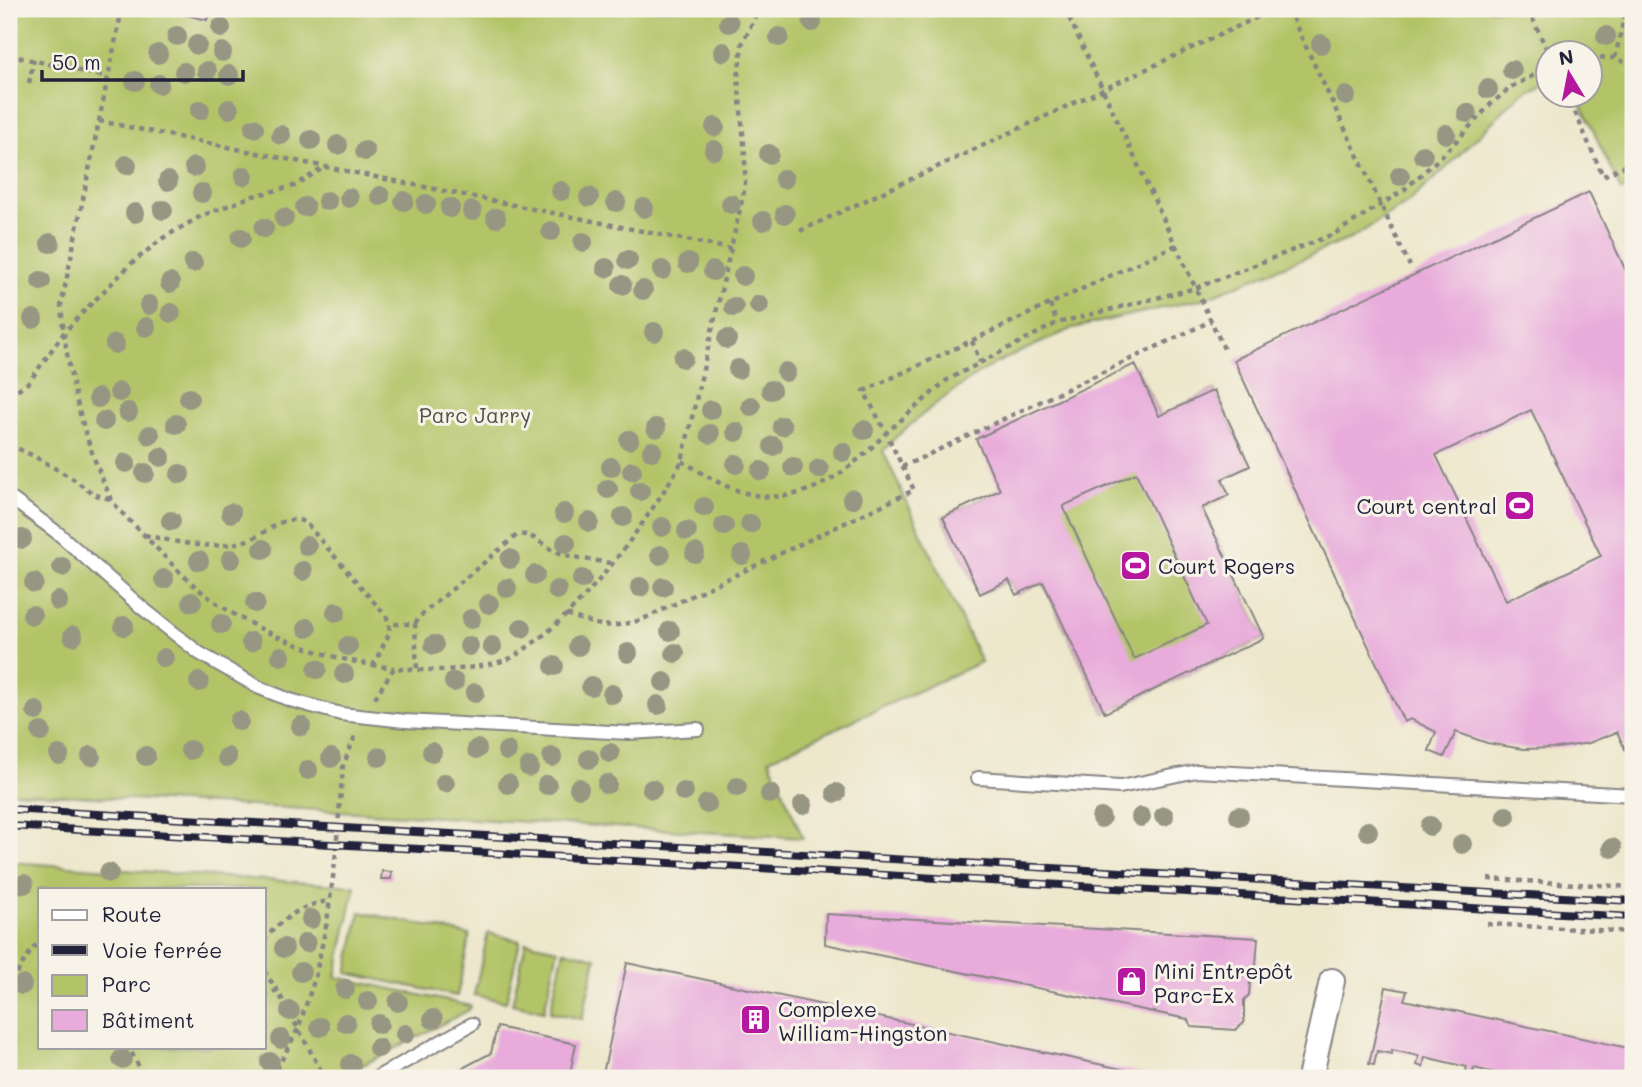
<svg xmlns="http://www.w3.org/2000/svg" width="1642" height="1087" viewBox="0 0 1642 1087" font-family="Mali,sans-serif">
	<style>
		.green { fill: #b3c468; stroke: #6a7352; stroke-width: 2; fill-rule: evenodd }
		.building { fill: #e8abdb; fill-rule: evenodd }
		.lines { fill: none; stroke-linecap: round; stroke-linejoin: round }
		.lane-casing { stroke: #888484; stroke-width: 16 }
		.street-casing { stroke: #888484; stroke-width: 28 }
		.path { stroke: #888484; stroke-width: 4.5; stroke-dasharray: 5 5; stroke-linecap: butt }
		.lane { stroke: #fff; stroke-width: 12 }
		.street { stroke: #fff; stroke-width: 24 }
		.rail-casing { stroke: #22223b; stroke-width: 8 }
		.rail { stroke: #f7f3e8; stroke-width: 5; stroke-dasharray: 16; stroke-linecap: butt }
		.tree { fill: #969683 }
		.labels { text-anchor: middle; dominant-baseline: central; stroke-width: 6; stroke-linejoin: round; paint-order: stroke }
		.park-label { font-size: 21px; fill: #4e5348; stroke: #f7f3e8 }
		.poi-label { font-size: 21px; fill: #22223b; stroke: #f7f3e8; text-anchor: start }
	</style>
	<rect width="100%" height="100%" fill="#f7f3e8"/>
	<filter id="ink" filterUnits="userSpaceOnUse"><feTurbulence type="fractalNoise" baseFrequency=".0143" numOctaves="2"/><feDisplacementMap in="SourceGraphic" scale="14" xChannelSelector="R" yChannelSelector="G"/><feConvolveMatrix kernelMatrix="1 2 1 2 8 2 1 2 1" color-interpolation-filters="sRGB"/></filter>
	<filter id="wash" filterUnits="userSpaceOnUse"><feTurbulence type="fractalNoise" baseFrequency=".00686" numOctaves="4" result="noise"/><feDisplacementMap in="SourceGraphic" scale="28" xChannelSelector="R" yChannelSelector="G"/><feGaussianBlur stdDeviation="1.57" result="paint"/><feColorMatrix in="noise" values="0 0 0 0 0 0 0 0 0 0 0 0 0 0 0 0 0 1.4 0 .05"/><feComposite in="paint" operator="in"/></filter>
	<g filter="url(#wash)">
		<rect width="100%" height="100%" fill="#ede7cc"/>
		<!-- green -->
		<path class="green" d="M9,9H1633V187L1621,191L1577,95L1590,94V52H1548L1547,79L1521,93L1443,171L1407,203L1352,238L1206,298L1073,328L996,363L976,375L934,405L896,437L883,451L981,662L769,759L803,838L9,792Z
			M1135,365L1160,416L1214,390L1250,466L1222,479L1229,495L1202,508L1264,638L1105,713L1043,582L1016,595L1009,580L980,594L943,517L1000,490Z
			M9,862L355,886L336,977L471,1006L469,1010L338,1078H9ZM264,889V1047H40V889Z
			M360,912L470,935L457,996L347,973Z
			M488,933L520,941L506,1002L474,995Z
			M526,942L558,949L544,1011L512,1004Z
			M564,950L596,958L582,1019L550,1012Z"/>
		<g id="blocks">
			<!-- building -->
			<path class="building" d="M162,9H210L207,20Z
				M1589,192L1633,286V766L1617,732L1589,743L1557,748L1523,749L1487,743L1456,732L1444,757L1429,751L1436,732L1411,719L1404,722L1234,360ZM1531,410L1601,556L1506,601L1436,455Z
				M1135,364L1159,416L1214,390L1250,466L1222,479L1229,495L1202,508L1264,638L1105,713L1043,582L1016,595L1009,580L980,594L943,517L1000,490L976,439ZM1136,473L1207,625L1134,659L1063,506Z
				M382,871L392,872L391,879H381Z
				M826,914L1258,938L1256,965L1251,970L1249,995L1244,1000V1023L1235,1030L1192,1027L1187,1019L825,944Z
				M627,963L1159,1077V1078H602Z
				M1386,987L1407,991L1404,1000L1633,1049V1078H1515L1474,1068L1472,1077L1465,1076L1467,1067L1425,1057L1423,1067L1417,1065L1419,1056L1392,1050V1054L1377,1051L1374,1065L1369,1064Z
				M497,1027L576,1044L569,1078H444L491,1053Z"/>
		</g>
	</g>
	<g filter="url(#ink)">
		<use href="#blocks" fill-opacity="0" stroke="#888484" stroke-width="2"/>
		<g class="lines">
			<defs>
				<path id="lane" d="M9,497L59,534L141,607L199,653L260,688L290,700L341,714L405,721L629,733L698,729
					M978,778L1120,787L1197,771L1633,795
					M376,1078L472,1024"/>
				<path id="street" d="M1310,1078L1332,981"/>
			</defs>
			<!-- lane casing -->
			<use href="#lane" class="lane-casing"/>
			<!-- street casing -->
			<use href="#street" class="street-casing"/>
			<!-- path -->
			<path class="path" d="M122,9L61,306C67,371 82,437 110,496C117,511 134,524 145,536C165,557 184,578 207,596C259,635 329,661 394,668
				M1065,9L1226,353
				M1288,9L1410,266
				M1528,9L1548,52
				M9,55L107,77
				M1590,57L1615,58L1633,66
				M1615,58L1626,9
				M29,83L34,60
				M1567,94L1603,176L1633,162
				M99,121L731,249
				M800,231L1275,9
				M1176,245L864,391L886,433L947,380L1057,323L1196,288L1334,234L1404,190L1444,154L1491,104L1511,87L1548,68
				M1050,304L1057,323
				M972,341L980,362
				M9,395L29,382L63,334L85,310L132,263L163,238L201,216L253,196L294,186L323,168
				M9,445C30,453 48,464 68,476C87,487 88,495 111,499
				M902,467L1211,321
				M145,535C180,543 221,553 255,537C272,529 285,514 305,522L386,616L390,624
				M567,614C599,627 608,629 641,620L914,490L886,433C841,480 790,516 724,485C709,478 696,469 682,461
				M415,624L419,617L517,535C531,532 541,544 553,550C571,558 591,560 610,563
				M373,666L388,636L390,624H415L417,670
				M375,698L394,668C432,672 475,671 511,658C517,655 523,650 529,646C588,605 646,523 682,461L745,187V155L738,78L742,44L759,9
				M1488,879L1633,887
				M1487,924L1633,932
				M264,941C279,920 303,904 329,901
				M264,971L277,990L325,1078
				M9,992C16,972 26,957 40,940
				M264,997L277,990
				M136,1047L130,1050L145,1078
				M272,1078L298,1029L315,978L327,922L335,862L343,766L356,734"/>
			<!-- lane -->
			<use href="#lane" class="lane"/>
			<!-- street -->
			<use href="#street" class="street"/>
			<defs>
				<path id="rail" d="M9,809L1633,901
					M9,826L1633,917"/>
			</defs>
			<!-- rail casing -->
			<use href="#rail" class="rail-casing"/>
			<!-- rail -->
			<use href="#rail" class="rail"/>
		</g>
		<!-- trees -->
		<g class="tree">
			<circle cx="812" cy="22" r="10"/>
			<circle cx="729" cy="23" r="10"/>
			<circle cx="221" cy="28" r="10"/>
			<circle cx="177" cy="36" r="10"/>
			<circle cx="1606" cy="36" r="10"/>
			<circle cx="779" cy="37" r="10"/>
			<circle cx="1321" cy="44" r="10"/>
			<circle cx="197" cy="45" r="10"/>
			<circle cx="222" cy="52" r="10"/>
			<circle cx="723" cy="52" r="10"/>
			<circle cx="158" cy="54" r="10"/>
			<circle cx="1512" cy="70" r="10"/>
			<circle cx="207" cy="71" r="10"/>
			<circle cx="184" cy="72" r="10"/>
			<circle cx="229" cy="75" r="10"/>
			<circle cx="135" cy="81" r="10"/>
			<circle cx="159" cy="84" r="10"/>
			<circle cx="1488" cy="89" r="10"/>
			<circle cx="1346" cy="96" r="10"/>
			<circle cx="229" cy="109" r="10"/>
			<circle cx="200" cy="110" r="10"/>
			<circle cx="1467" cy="113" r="10"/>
			<circle cx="715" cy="127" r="10"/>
			<circle cx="254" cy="128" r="10"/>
			<circle cx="1446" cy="134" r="10"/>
			<circle cx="281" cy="135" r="10"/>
			<circle cx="311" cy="140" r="10"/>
			<circle cx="338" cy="145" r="10"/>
			<circle cx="714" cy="150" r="10"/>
			<circle cx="365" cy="151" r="10"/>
			<circle cx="769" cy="154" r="10"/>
			<circle cx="1423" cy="155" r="10"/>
			<circle cx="127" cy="165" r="10"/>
			<circle cx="194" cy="167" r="10"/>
			<circle cx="244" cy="176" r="10"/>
			<circle cx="1400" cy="176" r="10"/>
			<circle cx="784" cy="179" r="10"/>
			<circle cx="168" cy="181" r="10"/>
			<circle cx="561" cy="191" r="10"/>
			<circle cx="202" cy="193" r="10"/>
			<circle cx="380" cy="196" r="10"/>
			<circle cx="589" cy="197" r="10"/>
			<circle cx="349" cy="198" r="10"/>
			<circle cx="327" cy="201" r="10"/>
			<circle cx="404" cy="201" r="10"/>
			<circle cx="616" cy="202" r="10"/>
			<circle cx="426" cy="204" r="10"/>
			<circle cx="731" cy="204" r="10"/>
			<circle cx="305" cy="207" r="10"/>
			<circle cx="450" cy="208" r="10"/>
			<circle cx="644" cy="208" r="10"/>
			<circle cx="163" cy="210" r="10"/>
			<circle cx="472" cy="211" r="10"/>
			<circle cx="135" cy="213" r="10"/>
			<circle cx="785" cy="214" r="10"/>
			<circle cx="284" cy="218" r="10"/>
			<circle cx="496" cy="218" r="10"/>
			<circle cx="763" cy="221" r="10"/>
			<circle cx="264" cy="228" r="10"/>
			<circle cx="551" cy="231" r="10"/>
			<circle cx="241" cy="238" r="10"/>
			<circle cx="583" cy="242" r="10"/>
			<circle cx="50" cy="243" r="10"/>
			<circle cx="628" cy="260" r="10"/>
			<circle cx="193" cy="263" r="10"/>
			<circle cx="688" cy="263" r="10"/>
			<circle cx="606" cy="268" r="10"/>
			<circle cx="662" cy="270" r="10"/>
			<circle cx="713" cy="271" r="10"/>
			<circle cx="743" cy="276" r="10"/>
			<circle cx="41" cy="281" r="10"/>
			<circle cx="170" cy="283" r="10"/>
			<circle cx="622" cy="285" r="10"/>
			<circle cx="643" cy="290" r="10"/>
			<circle cx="149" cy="305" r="10"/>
			<circle cx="759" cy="305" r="10"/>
			<circle cx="734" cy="307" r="10"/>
			<circle cx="171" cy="313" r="10"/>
			<circle cx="33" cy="319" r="10"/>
			<circle cx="146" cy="327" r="10"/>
			<circle cx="654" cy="332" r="10"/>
			<circle cx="727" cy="339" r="10"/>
			<circle cx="115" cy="344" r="10"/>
			<circle cx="683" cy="358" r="10"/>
			<circle cx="738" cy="369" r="10"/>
			<circle cx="786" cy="372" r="10"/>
			<circle cx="771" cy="390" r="10"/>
			<circle cx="119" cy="392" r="10"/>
			<circle cx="98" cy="398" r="10"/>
			<circle cx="189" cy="398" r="10"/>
			<circle cx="751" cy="406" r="10"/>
			<circle cx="711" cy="410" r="10"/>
			<circle cx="128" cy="412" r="10"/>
			<circle cx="104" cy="421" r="10"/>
			<circle cx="176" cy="424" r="10"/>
			<circle cx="782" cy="426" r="10"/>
			<circle cx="656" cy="428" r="10"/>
			<circle cx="864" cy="430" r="10"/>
			<circle cx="736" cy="432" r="10"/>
			<circle cx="710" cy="434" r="10"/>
			<circle cx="150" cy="435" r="10"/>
			<circle cx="629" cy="440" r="10"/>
			<circle cx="773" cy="446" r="10"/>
			<circle cx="652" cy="451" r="10"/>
			<circle cx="843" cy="452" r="10"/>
			<circle cx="161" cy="457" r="10"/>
			<circle cx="126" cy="463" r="10"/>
			<circle cx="736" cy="464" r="10"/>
			<circle cx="611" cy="467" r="10"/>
			<circle cx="793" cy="467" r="10"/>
			<circle cx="819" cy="469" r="10"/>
			<circle cx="632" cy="471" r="10"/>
			<circle cx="761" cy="471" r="10"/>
			<circle cx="145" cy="473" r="10"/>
			<circle cx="180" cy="474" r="10"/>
			<circle cx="608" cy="489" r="10"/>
			<circle cx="640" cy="491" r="10"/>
			<circle cx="852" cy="499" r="10"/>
			<circle cx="704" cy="507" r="10"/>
			<circle cx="231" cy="513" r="10"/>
			<circle cx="564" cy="513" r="10"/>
			<circle cx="623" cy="517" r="10"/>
			<circle cx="171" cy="521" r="10"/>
			<circle cx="589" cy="522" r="10"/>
			<circle cx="750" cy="524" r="10"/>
			<circle cx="724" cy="526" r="10"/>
			<circle cx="662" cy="527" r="10"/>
			<circle cx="687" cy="531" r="10"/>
			<circle cx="22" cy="539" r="10"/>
			<circle cx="566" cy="543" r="10"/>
			<circle cx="307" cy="546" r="10"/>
			<circle cx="263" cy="549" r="10"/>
			<circle cx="695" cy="553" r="10"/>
			<circle cx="660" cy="555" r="10"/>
			<circle cx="742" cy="555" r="10"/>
			<circle cx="231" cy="559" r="10"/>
			<circle cx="510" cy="559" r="10"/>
			<circle cx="199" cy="561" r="10"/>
			<circle cx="62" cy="567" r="10"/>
			<circle cx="303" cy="571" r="10"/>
			<circle cx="535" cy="575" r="10"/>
			<circle cx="164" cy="579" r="10"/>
			<circle cx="582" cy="579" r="10"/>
			<circle cx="34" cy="583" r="10"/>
			<circle cx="640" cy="587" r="10"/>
			<circle cx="663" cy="587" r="10"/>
			<circle cx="507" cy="588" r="10"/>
			<circle cx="557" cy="590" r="10"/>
			<circle cx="58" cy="601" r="10"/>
			<circle cx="192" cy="602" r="10"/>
			<circle cx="255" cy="603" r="10"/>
			<circle cx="489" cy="604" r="10"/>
			<circle cx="336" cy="612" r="10"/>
			<circle cx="32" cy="615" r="10"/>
			<circle cx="471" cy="619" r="10"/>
			<circle cx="221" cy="624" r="10"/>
			<circle cx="124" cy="626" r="10"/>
			<circle cx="307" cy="628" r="10"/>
			<circle cx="522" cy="628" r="10"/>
			<circle cx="670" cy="631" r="10"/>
			<circle cx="73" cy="636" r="10"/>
			<circle cx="251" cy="642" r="10"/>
			<circle cx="434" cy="645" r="10"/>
			<circle cx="348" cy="646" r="10"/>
			<circle cx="469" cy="646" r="10"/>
			<circle cx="492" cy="646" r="10"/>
			<circle cx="578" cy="646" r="10"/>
			<circle cx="628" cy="653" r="10"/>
			<circle cx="675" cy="653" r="10"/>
			<circle cx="281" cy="656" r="10"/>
			<circle cx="164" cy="658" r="10"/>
			<circle cx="554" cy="666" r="10"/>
			<circle cx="317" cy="669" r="10"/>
			<circle cx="344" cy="674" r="10"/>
			<circle cx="199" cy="682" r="10"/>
			<circle cx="454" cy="682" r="10"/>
			<circle cx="664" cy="682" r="10"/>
			<circle cx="591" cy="686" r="10"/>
			<circle cx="475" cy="693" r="10"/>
			<circle cx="612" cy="694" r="10"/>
			<circle cx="658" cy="705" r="10"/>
			<circle cx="36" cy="711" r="10"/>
			<circle cx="239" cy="721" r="10"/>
			<circle cx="301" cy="726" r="10"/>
			<circle cx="41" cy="732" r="10"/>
			<circle cx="477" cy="749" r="10"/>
			<circle cx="190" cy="750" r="10"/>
			<circle cx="507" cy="751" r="10"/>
			<circle cx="432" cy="752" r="10"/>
			<circle cx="610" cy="753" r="10"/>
			<circle cx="59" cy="755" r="10"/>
			<circle cx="91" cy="756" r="10"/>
			<circle cx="146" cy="756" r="10"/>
			<circle cx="227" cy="757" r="10"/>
			<circle cx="379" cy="757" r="10"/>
			<circle cx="552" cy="757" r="10"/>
			<circle cx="331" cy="758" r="10"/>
			<circle cx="589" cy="759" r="10"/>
			<circle cx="529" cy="767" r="10"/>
			<circle cx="308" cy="770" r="10"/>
			<circle cx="445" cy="783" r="10"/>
			<circle cx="508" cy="784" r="10"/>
			<circle cx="607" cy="784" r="10"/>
			<circle cx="547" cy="785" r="10"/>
			<circle cx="737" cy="787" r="10"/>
			<circle cx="579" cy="788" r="10"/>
			<circle cx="652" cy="789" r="10"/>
			<circle cx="684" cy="792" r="10"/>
			<circle cx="836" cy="793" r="10"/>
			<circle cx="770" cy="794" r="10"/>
			<circle cx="707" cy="804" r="10"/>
			<circle cx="803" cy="805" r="10"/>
			<circle cx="1164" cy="816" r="10"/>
			<circle cx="1239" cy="816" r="10"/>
			<circle cx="1506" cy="816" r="10"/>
			<circle cx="1141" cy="817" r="10"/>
			<circle cx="1101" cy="818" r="10"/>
			<circle cx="1430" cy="826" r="10"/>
			<circle cx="1368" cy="831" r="10"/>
			<circle cx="1462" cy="844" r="10"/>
			<circle cx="1612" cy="848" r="10"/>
			<circle cx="109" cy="873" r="10"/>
			<circle cx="24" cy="884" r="10"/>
			<circle cx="311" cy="919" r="10"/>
			<circle cx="306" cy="943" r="10"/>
			<circle cx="284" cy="948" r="10"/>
			<circle cx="301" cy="972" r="10"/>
			<circle cx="22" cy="985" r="10"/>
			<circle cx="345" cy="989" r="10"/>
			<circle cx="368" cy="1001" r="10"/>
			<circle cx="398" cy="1002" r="10"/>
			<circle cx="290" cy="1011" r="10"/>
			<circle cx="433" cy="1019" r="10"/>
			<circle cx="346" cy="1023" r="10"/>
			<circle cx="379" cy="1024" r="10"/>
			<circle cx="320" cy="1027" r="10"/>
			<circle cx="405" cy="1034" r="10"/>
			<circle cx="281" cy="1039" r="10"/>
			<circle cx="378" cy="1048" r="10"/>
			<circle cx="122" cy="1059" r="10"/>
			<circle cx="270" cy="1062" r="10"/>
			<circle cx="351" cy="1064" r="10"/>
		</g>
	</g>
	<!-- icons -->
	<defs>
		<symbol id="stadium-square" viewBox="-11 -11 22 22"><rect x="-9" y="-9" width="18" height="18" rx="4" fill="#b5179e" stroke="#f7f3e8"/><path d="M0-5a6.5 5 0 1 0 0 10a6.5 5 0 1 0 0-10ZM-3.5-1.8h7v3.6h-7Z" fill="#fff"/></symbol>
		<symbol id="shop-square" viewBox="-11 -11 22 22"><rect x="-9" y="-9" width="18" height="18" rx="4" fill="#b5179e" stroke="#f7f3e8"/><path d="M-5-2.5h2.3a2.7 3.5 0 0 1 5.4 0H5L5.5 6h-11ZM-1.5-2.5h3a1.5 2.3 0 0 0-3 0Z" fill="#fff"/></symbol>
		<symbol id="building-square" viewBox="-11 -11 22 22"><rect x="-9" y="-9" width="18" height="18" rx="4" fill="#b5179e" stroke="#f7f3e8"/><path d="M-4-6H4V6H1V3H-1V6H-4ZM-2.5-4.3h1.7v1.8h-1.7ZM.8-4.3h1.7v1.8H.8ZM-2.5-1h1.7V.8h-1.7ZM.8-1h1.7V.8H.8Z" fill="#fff"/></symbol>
	</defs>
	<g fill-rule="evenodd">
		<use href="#stadium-square" x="1502" y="488" width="35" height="35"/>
		<use href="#stadium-square" x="1118" y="548" width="35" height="35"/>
		<use href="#shop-square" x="1114" y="964" width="35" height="35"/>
		<use href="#building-square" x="738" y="1002" width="35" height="35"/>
	</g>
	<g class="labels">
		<!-- park labels -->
		<g class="park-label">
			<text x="475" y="414">Parc Jarry</text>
		</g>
		<!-- poi labels -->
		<g class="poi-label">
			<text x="1497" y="505" text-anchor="end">Court central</text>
			<text x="1158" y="565">Court Rogers</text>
			<text x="1154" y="970">Mini Entrepôt<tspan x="1154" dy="24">Parc-Ex</tspan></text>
			<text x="778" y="1008">Complexe<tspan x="778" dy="24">William-Hingston</tspan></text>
		</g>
	</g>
	<!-- margin -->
	<rect width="1642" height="1087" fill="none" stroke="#f7f3e8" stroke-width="35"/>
	<!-- legend -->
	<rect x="38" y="888" width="228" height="161" fill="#f7f3e8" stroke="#a29fa3" stroke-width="2"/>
	<rect x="52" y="910" width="35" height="10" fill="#ffffff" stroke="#a29fa3" stroke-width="2"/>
	<text x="102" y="922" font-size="21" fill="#22223b">Route</text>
	<rect x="52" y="945" width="35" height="10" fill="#22223b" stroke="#a29fa3" stroke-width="2"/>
	<text x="102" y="958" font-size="21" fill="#22223b">Voie ferrée</text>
	<rect x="52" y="975" width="35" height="21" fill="#b3c468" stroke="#a29fa3" stroke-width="2"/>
	<text x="102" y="992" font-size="21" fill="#22223b">Parc</text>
	<rect x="52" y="1010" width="35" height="21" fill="#e8abdb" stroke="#a29fa3" stroke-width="2"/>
	<text x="102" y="1028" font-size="21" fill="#22223b">Bâtiment</text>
	<!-- north arrow -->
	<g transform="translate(1569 74) rotate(350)"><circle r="33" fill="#f7f3e8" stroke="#a29fa3" stroke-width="2"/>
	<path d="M0-5L12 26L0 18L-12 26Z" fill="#b5179e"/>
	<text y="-10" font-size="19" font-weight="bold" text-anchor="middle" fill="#22223b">N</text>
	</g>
	<!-- scale -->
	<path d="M42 70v10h201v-10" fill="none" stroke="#22223b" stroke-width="3.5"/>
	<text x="52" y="70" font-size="21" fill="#22223b" stroke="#f7f3e8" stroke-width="5" paint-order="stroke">50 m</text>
</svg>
